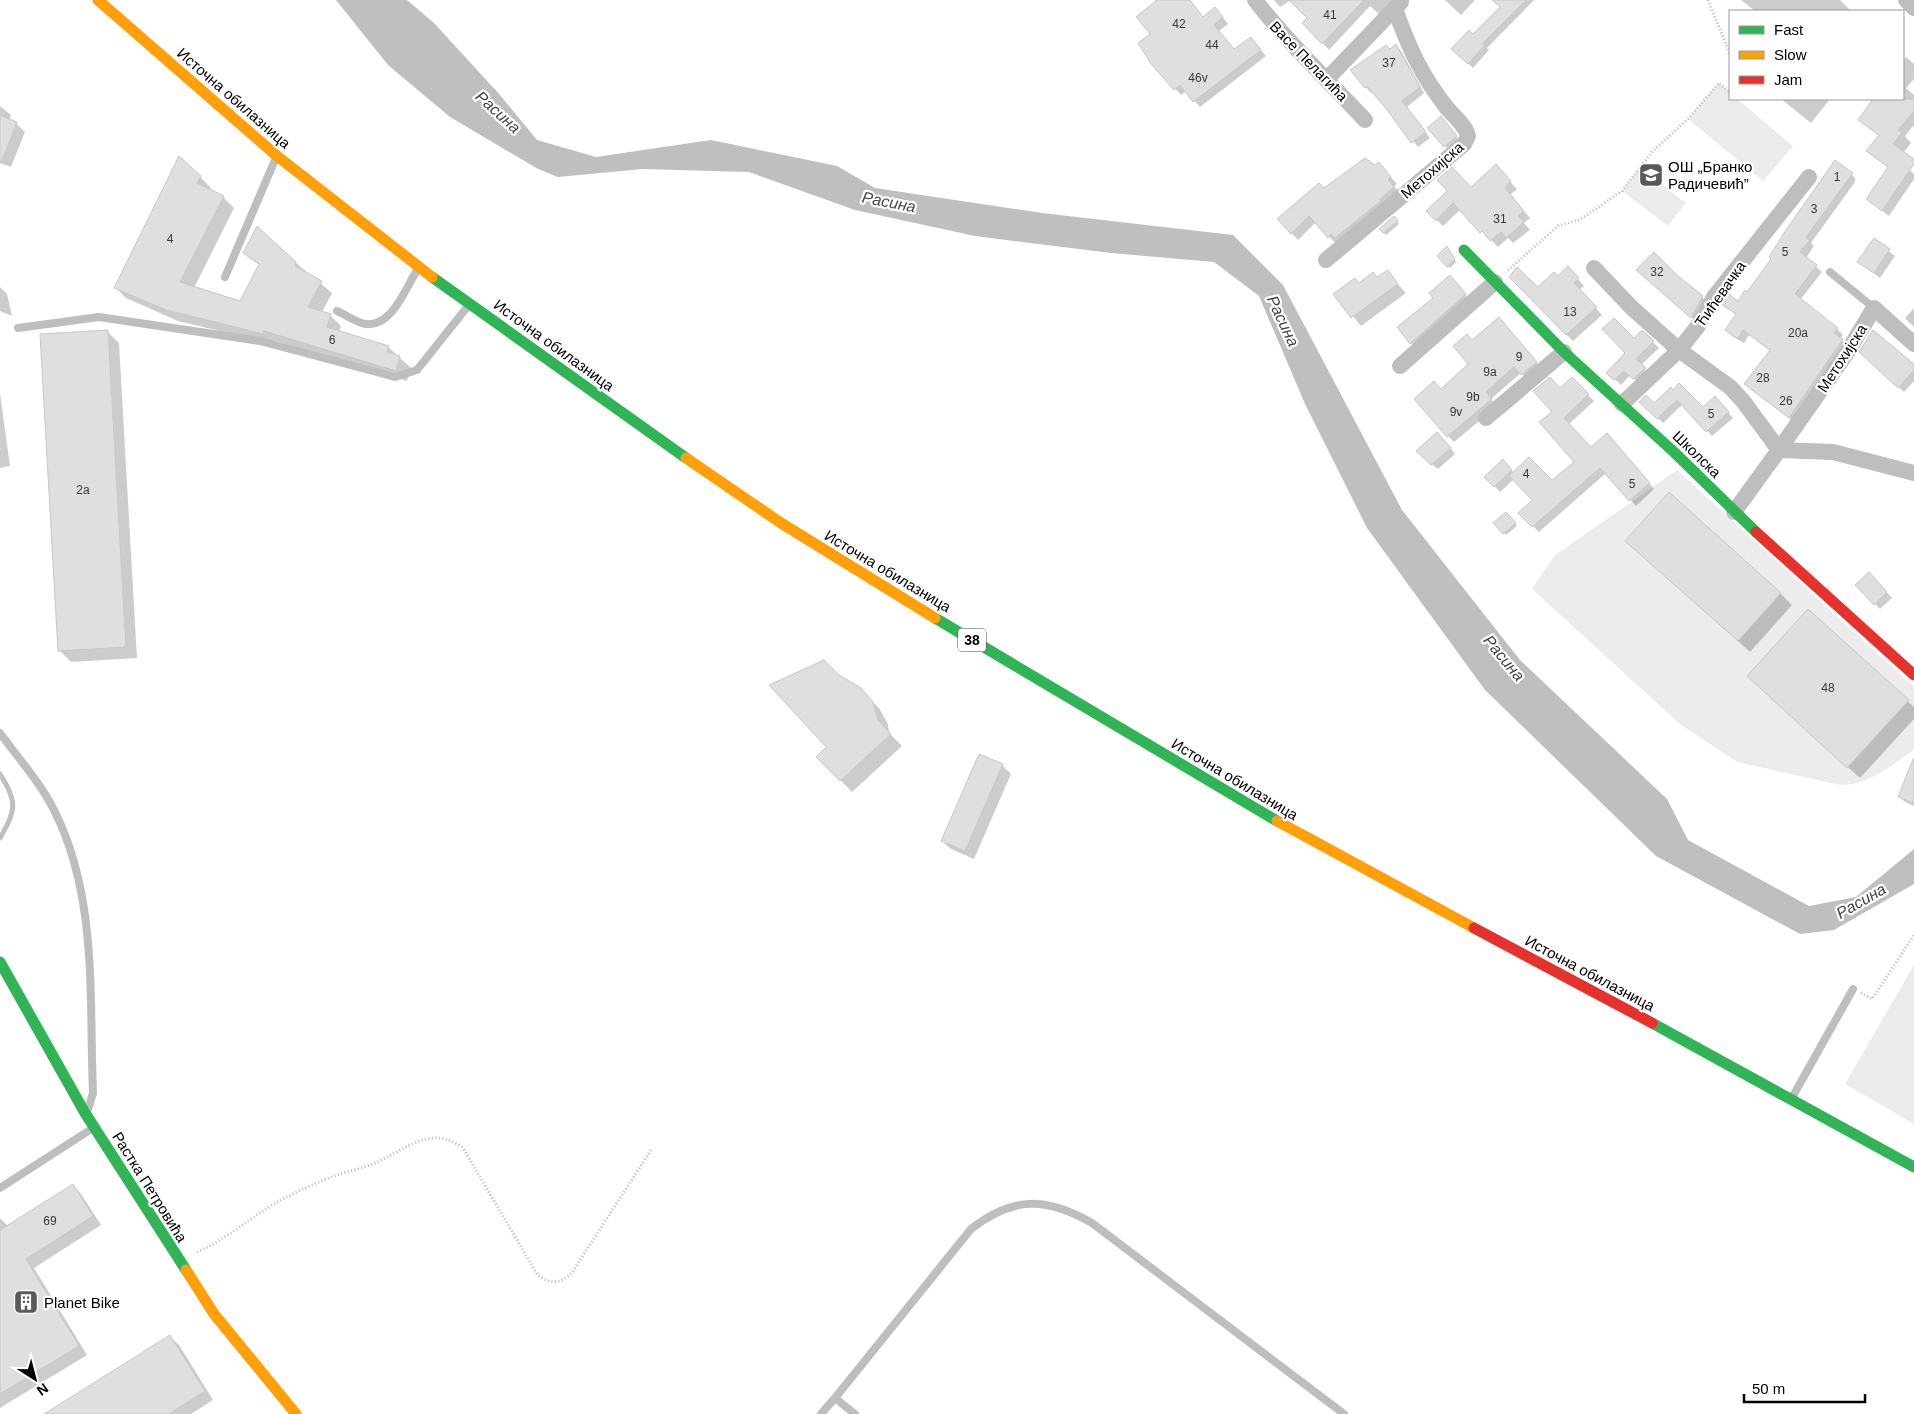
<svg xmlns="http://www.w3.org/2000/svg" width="1914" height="1414" viewBox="0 0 1914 1414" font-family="Helvetica,sans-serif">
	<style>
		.green { fill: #ececec }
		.water { fill: #bfbfbf }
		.shadow { fill: #0003 }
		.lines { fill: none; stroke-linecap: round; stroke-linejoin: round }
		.stream { stroke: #bfbfbf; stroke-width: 5 }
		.building { fill: #dfdfdf; stroke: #c7c7c7 }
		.path { stroke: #b9b9b9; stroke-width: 3; stroke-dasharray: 1 2.5; stroke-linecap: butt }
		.lane { stroke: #bebebe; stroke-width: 8 }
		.street { stroke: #bebebe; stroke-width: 16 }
		.fast { stroke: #30b455; stroke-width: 11 }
		.slow { stroke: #ff9f0a; stroke-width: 11 }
		.jam { stroke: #e5322d; stroke-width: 11 }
		.labels { text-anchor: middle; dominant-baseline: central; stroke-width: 4.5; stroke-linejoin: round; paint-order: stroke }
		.number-label { font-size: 12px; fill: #383838 }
		.shield { fill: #fff; stroke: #4c4c4c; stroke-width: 1 }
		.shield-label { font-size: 14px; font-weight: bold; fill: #000 }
		.street-label { font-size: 15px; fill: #000; stroke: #fff }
		.poi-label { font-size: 15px; fill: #000; stroke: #fff; text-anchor: start }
		.water-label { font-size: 16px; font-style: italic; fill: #444; stroke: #fff }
	</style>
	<rect width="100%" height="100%" fill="#fff"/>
	<!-- green -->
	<path class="green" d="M1719,83L1730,93V99H1737L1793,146L1763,181L1688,119Z
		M1640,168L1686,203L1668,226L1622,191Z
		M1677,470L1914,687V750C1890,766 1870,785 1840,785L1737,762L1681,725L1532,589L1554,556Z
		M1914,965V1124L1845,1084Z"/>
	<!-- water -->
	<path class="water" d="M336,0H407L434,23L500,95L537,140L596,157L711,140L837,166L875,188L1042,213L1233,235L1283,285L1402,510L1520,660L1667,799L1688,840L1809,906L1856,897L1914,849V884L1834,930L1800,934L1656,856L1485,690L1367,528L1305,404L1259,296L1214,262L1111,253L975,236L855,210L749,172L643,169L558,177L538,169L450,117L388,65Z"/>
	<!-- shadow -->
	<path class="shadow" d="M1155,0H1190L1204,18L1221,15L1228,24L1219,31L1235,50L1256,44L1266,56L1200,107L1186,91L1181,95L1152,63Z
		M1274,0H1291L1280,7Z
		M1291,0H1394L1381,16L1370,6L1329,50L1304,23L1309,18Z
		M1445,0H1475L1461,15Z
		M1499,0H1534L1487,48L1489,50L1473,68L1453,49L1473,36L1501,7Z
		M1741,0H1840L1850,10L1755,11Z
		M1396,45L1401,51L1424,93L1407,107L1430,138L1418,147L1373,91L1371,93L1366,87L1352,70Z
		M1906,57L1914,64V79L1906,88L1914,95V125L1905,136L1911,143L1898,160L1914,174V179L1889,216L1867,199L1889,168L1868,151L1879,136L1860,120L1875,99H1903V61Z
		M1781,99H1830L1811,123Z
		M0,106L11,115L9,120L16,123L25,132L11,167L0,163Z
		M1446,123L1461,143L1451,152L1429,128Z
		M1375,167L1385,171L1397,184L1394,186L1400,194L1335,243L1316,222L1298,240L1278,219L1324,189Z
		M1849,172L1855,178V182L1811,243L1814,246L1806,258L1822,272L1800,300L1837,329L1843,335L1840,338L1848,346L1795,423L1751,389L1771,351L1749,335L1744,343L1732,336L1726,330L1737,315L1724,304L1739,302L1748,294Z
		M1502,173L1517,189L1510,195L1530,218L1524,223L1530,230L1513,243L1508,238L1498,247L1461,209L1443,226L1428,211Z
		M200,177L211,188L210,191L223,197L234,208L194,288L240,302L260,266L245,252L296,263L332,293L322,312L330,315L341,326L339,332L388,347L411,368L407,381L276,341L274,344L178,321L126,298L115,287Z
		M1394,218L1399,224L1386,235L1381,229Z
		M1874,240L1895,256L1880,278L1859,262Z
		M1449,250L1456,262L1450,268L1439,256Z
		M1568,268L1584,286L1579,290L1602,315L1573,341L1510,277L1538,288L1558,277Z
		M1387,272L1406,293L1361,326L1335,294L1378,278Z
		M1644,276L1677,277L1702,297L1708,303L1697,322Z
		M1455,282L1471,301L1417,348L1411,343Z
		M0,287L7,294L12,316L0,311Z
		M1914,308V327L1905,318Z
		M1505,325L1542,369L1528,381L1521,373L1491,399L1497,406L1454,442L1448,436L1441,391L1470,364Z
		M107,331L119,343L137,658L71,662L59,650Z
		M1642,332L1659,348L1641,365L1650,374L1640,384L1630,375L1621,385L1608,373L1627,353L1634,340Z
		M1866,358L1914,366V381L1904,392Z
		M1572,379L1594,401L1569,424L1591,449L1612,440L1654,489L1636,506L1606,473L1539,532L1520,513L1534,500L1514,479L1500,492L1486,477L1503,461L1514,473L1552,482L1576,462L1553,412L1560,389Z
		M1671,389L1703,409L1720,403L1733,418L1712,436L1683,404L1663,423L1640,402L1655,405Z
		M0,393L10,466L0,468Z
		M1443,439L1455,454L1438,469L1425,459Z
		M1506,514L1517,526L1506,535L1495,523Z
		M1639,552L1780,593L1792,605L1750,652Z
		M1869,573L1892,598L1880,609L1857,585Z
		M1809,610L1914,707V719L1860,778L1760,688Z
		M838,676L854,684L879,708L888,724L889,733L902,746L852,792L818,757L828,747Z
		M979,755L1003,766L1011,774L974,859L951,849L942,841Z
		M1914,775V806L1905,802L1900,797Z
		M73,1185L81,1194L101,1225L34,1268L87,1355L0,1408V1218L8,1226Z
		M170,1337L179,1345L213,1400L191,1414H49Z"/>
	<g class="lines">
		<!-- stream -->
		<path class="stream" d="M0,774C18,802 16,810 0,838"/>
	</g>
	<!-- building -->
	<path class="building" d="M1157,0H1190L1203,17L1215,7L1223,17L1214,25L1234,49L1251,37L1261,50L1193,102L1180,85L1174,90L1151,64L1138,43L1150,34L1136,17Z
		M1289,0H1364L1322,44L1302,23L1307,18Z
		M1492,0H1526L1483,43L1485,45L1468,64L1451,49L1469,30L1473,34L1500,7Z
		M1396,44L1420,87L1402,101L1426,132L1411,143L1388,111L1367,86L1365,88L1350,70L1386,45L1390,49Z
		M1873,99H1914V111L1898,130L1902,133L1893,144L1914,159V164L1882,211L1866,199L1888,167L1866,151L1879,135L1858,120Z
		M0,115L17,122L1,163H0Z
		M1441,116L1457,136L1444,147L1427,128Z
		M179,156L201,176L197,183L224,196L180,282L240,301L259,264L243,253L257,226L296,262L295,266L322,281L308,307L331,314L327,327L389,346L387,352L400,356L396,371L264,331L263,334L166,310L114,288Z
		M1365,158L1375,165L1379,162L1391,177L1388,179L1394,187L1380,199L1381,201L1335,238L1331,234L1328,238L1309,216L1291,234L1277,219L1319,183L1324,188Z
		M1835,160L1853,173L1806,237L1810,240L1800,252L1817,265L1795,294L1838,328L1834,333L1843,339L1789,418L1744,384L1770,350L1743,330L1738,339L1725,330L1736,314L1722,305L1729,294L1738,301L1745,290L1747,292L1771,259L1769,257L1786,230Z
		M1496,164L1511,181L1505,188L1524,211L1518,216L1524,222L1506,238L1501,232L1490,241L1482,231L1480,233L1453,203L1436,221L1426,211L1447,191L1437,180L1452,167L1471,187Z
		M1394,216L1398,221L1383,233L1379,229Z
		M1874,238L1890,249L1874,273L1857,262Z
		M1447,246L1455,259L1447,267L1437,256Z
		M1654,252L1677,275L1703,296L1691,318L1636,270Z
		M1568,266L1579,278L1574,283L1597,307L1566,335L1509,277L1517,267L1538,287L1554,272L1558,276Z
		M1388,270L1398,284L1351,318L1333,294L1355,278L1359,283L1373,272L1377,277Z
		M1450,275L1466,294L1410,344L1397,327L1433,298L1429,293Z
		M1499,317L1537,362L1521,375L1514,367L1486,392L1492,399L1447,437L1414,399L1434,381L1441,389L1468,364L1453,346L1467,334L1472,340Z
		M1614,318L1634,338L1642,330L1654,341L1636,359L1646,368L1633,379L1624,371L1614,380L1606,373L1625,353L1602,329Z
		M108,330L126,647L58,651L40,334Z
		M1873,330L1914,364V370L1898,388L1859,352Z
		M1550,377L1560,388L1572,377L1589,394L1564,418L1591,447L1607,433L1650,483L1629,501L1600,468L1532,527L1518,513L1532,500L1509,476L1529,457L1552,480L1574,462L1539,422L1552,412L1533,391Z
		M1679,383L1703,407L1715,396L1729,412L1706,432L1677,400L1657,419L1639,402L1646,395L1654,403L1671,387L1673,390Z
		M1437,432L1451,448L1431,465L1416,451Z
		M1503,459L1512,470L1494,487L1484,477Z
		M1669,492L1781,593L1738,641L1625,541Z
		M1506,512L1516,523L1503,534L1493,523Z
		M1869,572L1887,592L1874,605L1855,585Z
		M1808,609L1909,700L1847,768L1747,676Z
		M824,660L839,675L861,688L873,702L878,720L891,734L840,781L816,757L826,747L769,685Z
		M979,754L1003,764L965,851L941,841Z
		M1913,759H1914V803L1898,797Z
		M73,1184L93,1216L26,1259L79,1346L0,1394V1230Z
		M170,1335L205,1391L169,1414H44Z"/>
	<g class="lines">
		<!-- path -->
		<path class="path" d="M1708,0L1730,54
			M1508,270L1558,226L1581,219L1622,191L1652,152L1688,119L1719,83L1730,93
			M1861,993L1872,999L1914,935
			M197,1252C227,1239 252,1216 281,1200C300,1190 320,1181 340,1174C351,1171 362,1168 373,1164C404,1151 430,1123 463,1148L537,1274C549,1285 563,1284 573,1271L651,1150"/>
		<!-- lane -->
		<path class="lane" d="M1830,272L1874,308
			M225,277L275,160
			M337,311C345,314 357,323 366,324C392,327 405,289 416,272
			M18,328L99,317L260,341L395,377L417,370L468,306
			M0,733C18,758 40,782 54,810C98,897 89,998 93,1093L88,1109
			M1793,1096L1853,989
			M0,1188L93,1128
			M835,1398L971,1229C1013,1196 1046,1197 1092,1223L1344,1414
			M821,1414L835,1398L855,1414"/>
		<!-- street -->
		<path class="street" d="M1255,0C1288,43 1328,80 1365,120
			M1906,0L1914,8
			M1327,79L1401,2
			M1326,260L1464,144L1468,136C1466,126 1454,116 1447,108C1421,75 1409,48 1395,9
			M1594,268L1631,307L1679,350L1730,387L1743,401L1779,450L1848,351L1874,308L1914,344
			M1400,366L1495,282
			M1622,404L1679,350L1698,326L1714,297L1809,177
			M1486,418L1564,352
			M1734,512L1779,450L1833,452L1914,473"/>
		<!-- fast -->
		<path class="fast" d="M1464,250L1564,352L1675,453L1756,532
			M432,277L686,458
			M935,618L1277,821
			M0,962L85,1113L186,1270
			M1652,1023L1914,1167"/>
		<!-- slow -->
		<path class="slow" d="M98,0L277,156L432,277
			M686,458L781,523L935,618
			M1277,821L1474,928
			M186,1270L214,1314L296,1414"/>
		<!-- jam -->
		<path class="jam" d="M1756,532L1914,675
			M1474,928L1652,1023"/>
	</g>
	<!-- icons -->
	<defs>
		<symbol id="school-square" viewBox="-11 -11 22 22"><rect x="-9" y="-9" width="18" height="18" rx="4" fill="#595959" stroke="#fff"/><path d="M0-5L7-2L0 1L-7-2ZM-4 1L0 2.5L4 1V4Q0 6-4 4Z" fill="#fff"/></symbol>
		<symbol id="building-square" viewBox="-11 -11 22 22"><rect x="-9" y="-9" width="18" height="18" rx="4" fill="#595959" stroke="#fff"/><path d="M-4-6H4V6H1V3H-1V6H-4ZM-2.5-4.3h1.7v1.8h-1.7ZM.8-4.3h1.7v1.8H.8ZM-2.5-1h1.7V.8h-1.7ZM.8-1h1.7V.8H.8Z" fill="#fff"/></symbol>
	</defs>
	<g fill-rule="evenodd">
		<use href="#school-square" x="1637" y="161" width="28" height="28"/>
		<use href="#building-square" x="12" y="1288" width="28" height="28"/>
	</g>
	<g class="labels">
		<!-- number labels -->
		<g class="number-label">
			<text x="1330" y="15">41</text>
			<text x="1179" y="24">42</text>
			<text x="1212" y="45">44</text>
			<text x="1389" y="63">37</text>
			<text x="1198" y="78">46v</text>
			<text x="1837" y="177">1</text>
			<text x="1814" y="209">3</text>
			<text x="1500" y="219">31</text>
			<text x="170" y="239">4</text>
			<text x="1785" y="252">5</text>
			<text x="1657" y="272">32</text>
			<text x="1570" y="312">13</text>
			<text x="1798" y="333">20a</text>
			<text x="332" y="340">6</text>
			<text x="1519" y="357">9</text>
			<text x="1490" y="372">9a</text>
			<text x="1763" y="378">28</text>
			<text x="1473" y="397">9b</text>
			<text x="1786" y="401">26</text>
			<text x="1456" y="412">9v</text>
			<text x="1711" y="414">5</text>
			<text x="1526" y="474">4</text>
			<text x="1632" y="484">5</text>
			<text x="83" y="490">2a</text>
			<text x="1828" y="688">48</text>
			<text x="50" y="1221">69</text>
		</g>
		<!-- shield labels -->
		<rect class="shield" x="958" y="628.5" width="28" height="23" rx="4"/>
		<g class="shield-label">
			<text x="972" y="640">38</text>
		</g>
		<!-- street labels -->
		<g class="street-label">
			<text transform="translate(1309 61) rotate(46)">Васе Пелагића</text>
			<text transform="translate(234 98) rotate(41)">Источна обилазница</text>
			<text transform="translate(1432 170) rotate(-41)">Метохијска</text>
			<text transform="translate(1720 294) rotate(-55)">Ћићевачка</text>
			<text transform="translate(554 345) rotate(36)">Источна обилазница</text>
			<text transform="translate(1842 358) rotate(-57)">Метохијска</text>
			<text transform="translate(1697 454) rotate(44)">Школска</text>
			<text transform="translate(888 571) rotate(31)">Источна обилазница</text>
			<text transform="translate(1235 779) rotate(31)">Источна обилазница</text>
			<text transform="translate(1590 973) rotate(28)">Источна обилазница</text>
			<text transform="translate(150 1187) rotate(58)">Растка Петровића</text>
		</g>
		<!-- poi labels -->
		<g class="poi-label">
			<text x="1668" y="166">ОШ „Бранко<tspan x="1668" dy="17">Радичевић”</tspan></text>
			<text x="44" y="1302">Planet Bike</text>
		</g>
		<!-- water labels -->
		<g class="water-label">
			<text transform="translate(498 112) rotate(42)">Расина</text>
			<text transform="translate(889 202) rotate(11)">Расина</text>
			<text transform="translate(1283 321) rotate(65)">Расина</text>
			<text transform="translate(1504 658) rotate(50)">Расина</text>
			<text transform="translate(1861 901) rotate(-30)">Расина</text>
		</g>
	</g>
	<!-- legend -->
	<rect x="1729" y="10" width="175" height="90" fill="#ffffff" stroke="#999999"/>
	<rect x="1739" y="26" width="25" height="8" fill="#30b455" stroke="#999999"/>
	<text x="1774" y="35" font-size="15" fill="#000000">Fast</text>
	<rect x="1739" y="51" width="25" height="8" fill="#ff9f0a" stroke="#999999"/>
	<text x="1774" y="60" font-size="15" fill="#000000">Slow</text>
	<rect x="1739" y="76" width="25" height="8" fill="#e5322d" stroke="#999999"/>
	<text x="1774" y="85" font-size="15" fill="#000000">Jam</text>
	<!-- north arrow -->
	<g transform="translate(35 1379) rotate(144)" stroke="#ffffff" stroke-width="4" paint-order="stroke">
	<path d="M0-4L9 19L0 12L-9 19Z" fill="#000000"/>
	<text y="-8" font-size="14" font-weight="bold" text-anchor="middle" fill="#000000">N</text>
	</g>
	<!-- scale -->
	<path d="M1744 1394v8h121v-8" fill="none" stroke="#000000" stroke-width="2.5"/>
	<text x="1752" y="1394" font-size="15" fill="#000000" stroke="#ffffff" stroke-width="4" paint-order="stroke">50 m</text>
</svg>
